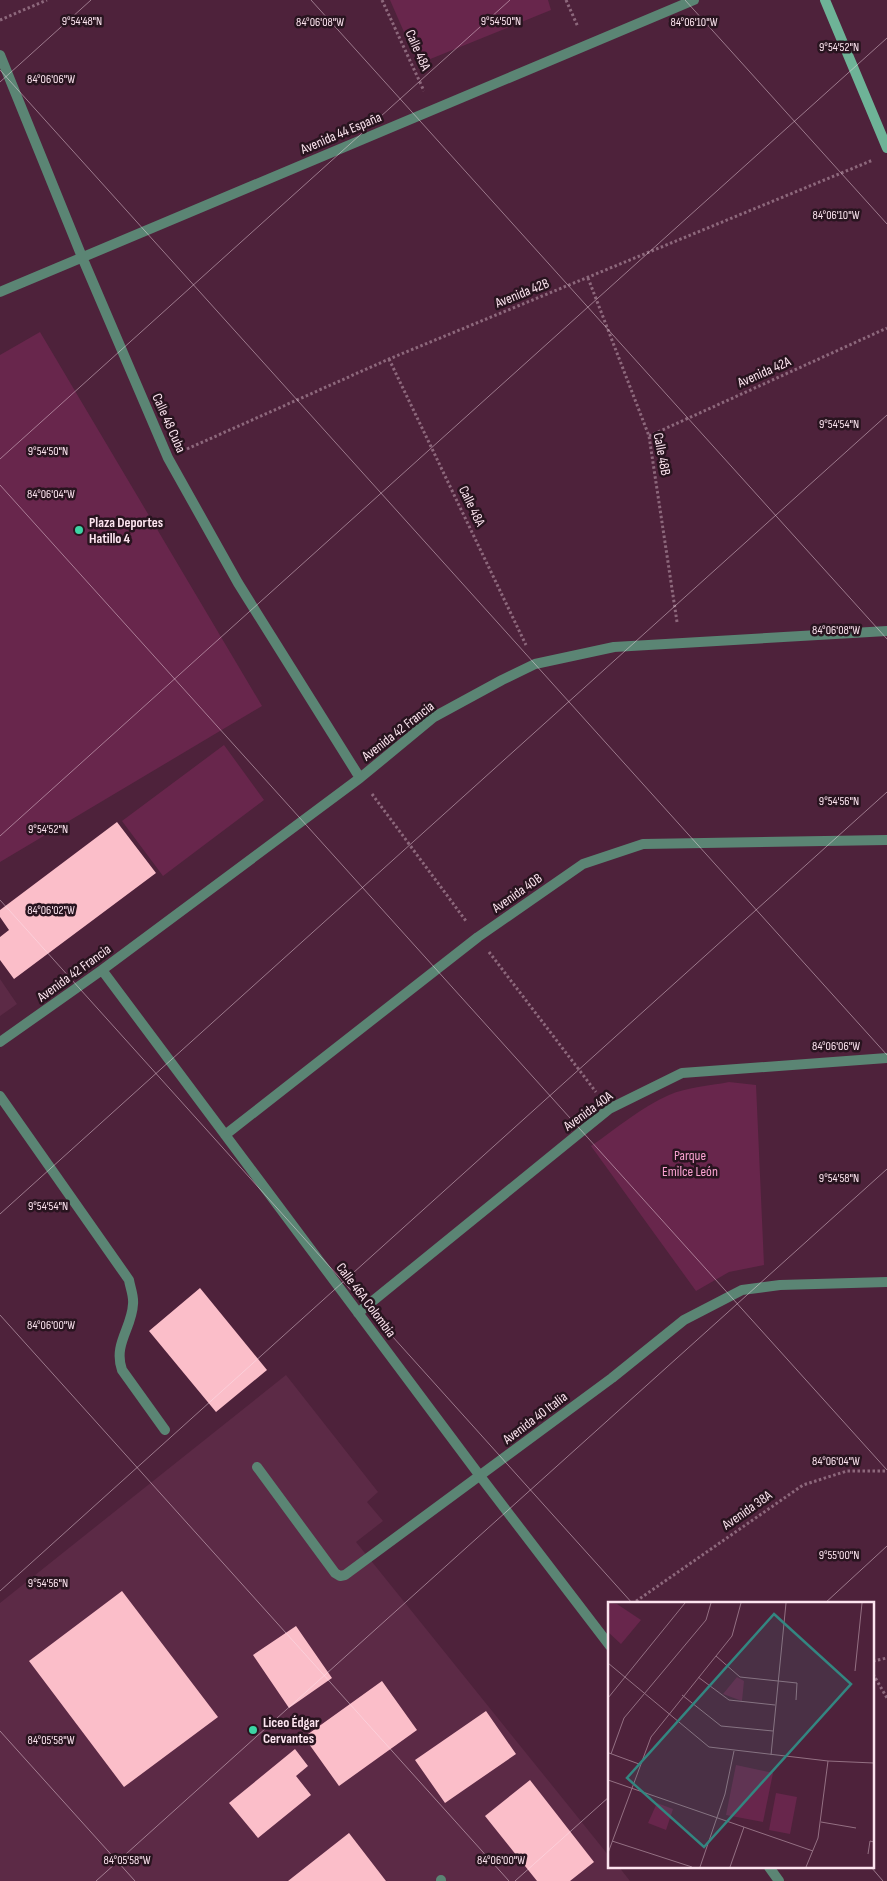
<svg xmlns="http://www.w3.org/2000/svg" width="887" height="1881" viewBox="0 0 887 1881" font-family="'Sofia Sans Condensed',sans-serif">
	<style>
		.built { fill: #5c2a46 }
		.green { fill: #68264c }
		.building { fill: #fbbec9 }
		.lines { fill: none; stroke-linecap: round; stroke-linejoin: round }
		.path { stroke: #8d687c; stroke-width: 3; stroke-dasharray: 2.5 2.5; stroke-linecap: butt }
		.service { stroke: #5b8574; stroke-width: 10 }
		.minor { stroke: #5b8574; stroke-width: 10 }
		.secondary { stroke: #6eb397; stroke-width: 10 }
		.ticks { fill: none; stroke: #fce4ef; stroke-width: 1; stroke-opacity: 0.45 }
		.poi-dot { fill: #3cd4a4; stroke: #28141f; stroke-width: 2 }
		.labels { text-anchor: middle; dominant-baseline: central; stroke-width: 5; stroke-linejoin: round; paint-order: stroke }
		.street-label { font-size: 14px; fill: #fce4ef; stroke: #28141f }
		.poi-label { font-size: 14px; font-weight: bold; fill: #fce4ef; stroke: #28141f; text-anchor: start }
		.park-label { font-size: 14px; fill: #fba3d2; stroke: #28141f }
		.inset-road { fill: none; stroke: #947083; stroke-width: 1 }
		.view { fill: #338681; fill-opacity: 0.15; stroke: #338681; stroke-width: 2.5 }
		.inset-edge { fill: none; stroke: #fce4ef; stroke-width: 2.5 }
		.ticks-label { font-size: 12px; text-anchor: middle; fill: #fce4ef; stroke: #28141f; stroke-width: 5; stroke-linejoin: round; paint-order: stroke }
	</style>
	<rect width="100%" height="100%" fill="#4e223b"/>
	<!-- built -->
	<path class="built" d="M0,979L17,1004L0,1016Z
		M286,1375L378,1492L367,1502L383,1521L356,1542L609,1856L610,1867H619L630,1881H0V1603Z"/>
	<!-- green -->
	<path class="green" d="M390,0H548L551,10L418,64Z
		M40,332L262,706L0,862V355Z
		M224,745L264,800L163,876L122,821Z
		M729,1082L756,1085L764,1265L729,1272L696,1291L591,1146C616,1129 641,1107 669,1095C687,1087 709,1086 729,1082Z"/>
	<!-- building -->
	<path class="building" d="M117,822L156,873L14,979L0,960V937L9,930L0,917V910Z
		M200,1288L267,1370L216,1412L149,1331Z
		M122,1591L218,1717L124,1787L29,1661Z
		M296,1626L332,1678L289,1708L253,1655Z
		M382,1681L417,1730L339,1786L304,1737Z
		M486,1711L516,1754L445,1803L415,1760Z
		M295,1749L308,1766L296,1776L311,1795L258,1838L229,1803Z
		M530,1780L594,1862L570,1881H537L485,1816Z
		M349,1833L386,1881H288Z"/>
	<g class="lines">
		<!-- path -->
		<path class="path" d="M382,0L424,91
			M566,0L578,27
			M0,20L47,0
			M588,278L649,436L677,622
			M389,359L526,645
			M649,436L887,328
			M187,449L389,359L873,160
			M372,794L466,921
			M489,952L596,1092
			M632,1604L803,1485L847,1471H887
			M873,1661L887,1658
			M873,1674L887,1698"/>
		<!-- service -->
		<path class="service" d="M0,1096L129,1280C130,1287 134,1296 133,1304C132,1328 113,1344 122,1370L165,1430
			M441,1880V1881"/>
		<!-- minor -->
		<path class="minor" d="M0,55L82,257L168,458L238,583L360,778
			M0,292L694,0
			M102,970L480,1476L610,1646
			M0,1042L102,970L360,778L434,717L502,680L535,664L614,647L887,631
			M225,1135L478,937L583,864L643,844L887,840
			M358,1313L609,1109L682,1073L887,1058
			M257,1467L335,1573L340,1576L345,1575L612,1378L684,1320L742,1290L780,1285L887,1282
			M769,1867L779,1881"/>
		<!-- secondary -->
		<path class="secondary" d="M825,0L887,148"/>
	</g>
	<!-- ticks -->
	<path class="ticks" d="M311,0L887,639M685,0L887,224M0,70L887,1055M0,82L91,0M0,459L510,0M0,485L887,1470M0,836L887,38M0,900L633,1604M0,1214L887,415M0,1315L509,1881M0,1591L887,792M824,1604L887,1546M0,1731L135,1881M871,1867L883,1881M96,1881L887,1169M515,1881L610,1796"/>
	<!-- markers -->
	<g class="poi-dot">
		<circle cx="79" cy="530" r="5"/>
		<circle cx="253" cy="1730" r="5"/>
	</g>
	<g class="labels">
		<!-- street labels -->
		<g class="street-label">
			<text transform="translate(418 50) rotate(66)">Calle 48A</text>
			<text transform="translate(341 133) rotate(-23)">Avenida 44 España</text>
			<text transform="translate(522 293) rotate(-22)">Avenida 42B</text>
			<text transform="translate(764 372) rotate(-24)">Avenida 42A</text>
			<text transform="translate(169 423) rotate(66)">Calle 48 Cuba</text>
			<text transform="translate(662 454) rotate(79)">Calle 48B</text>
			<text transform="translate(472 506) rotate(64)">Calle 48A</text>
			<text transform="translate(398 731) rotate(-38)">Avenida 42 Francia</text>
			<text transform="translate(517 893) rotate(-35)">Avenida 40B</text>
			<text transform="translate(74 973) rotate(-36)">Avenida 42 Francia</text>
			<text transform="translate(588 1111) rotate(-36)">Avenida 40A</text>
			<text transform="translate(366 1300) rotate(53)">Calle 46A Colombia</text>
			<text transform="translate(535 1418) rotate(-37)">Avenida 40 Italia</text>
			<text transform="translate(747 1510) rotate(-35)">Avenida 38A</text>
		</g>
		<!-- poi labels -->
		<g class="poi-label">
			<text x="89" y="522">Plaza Deportes<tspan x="89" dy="16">Hatillo 4</tspan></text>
			<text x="263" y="1722">Liceo Édgar<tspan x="263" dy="16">Cervantes</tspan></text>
		</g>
		<!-- park labels -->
		<g class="park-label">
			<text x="690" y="1155">Parque<tspan x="690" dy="16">Emilce León</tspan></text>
		</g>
	</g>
	<!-- overview -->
	<g transform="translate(608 1602)">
		<rect width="266" height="266" fill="#4e223b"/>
		<path d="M0,1L9,2L33,18L13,42L0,30ZM129,75L136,79L134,99L115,92ZM128,163L165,171L155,220L118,213ZM168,191L189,195L182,232L161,228ZM49,201L65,207L58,228L40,221Z" fill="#68264c"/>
		<path class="inset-road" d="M108,54L132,75L189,81L188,98M0,61L101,145L220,159L266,161M247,69L254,1M90,75L121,98L167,103M74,93L113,124L165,129M0,96L77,1M1,151L31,162M3,152L16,116L98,18L103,1M163,153L178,1M0,178L205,249M213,220L248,226M4,239L84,265M0,251L43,135L124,34L133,1M260,252L262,239L266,240M92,265L117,192L126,149M122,265L136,225M198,265L210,236L220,159"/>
		<path class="view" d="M166,12L243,82L96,245L19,176Z"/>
		<rect width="266" height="266" class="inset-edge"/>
	</g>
	<g class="ticks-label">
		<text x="82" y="25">9°54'48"N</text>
		<text x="501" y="25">9°54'50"N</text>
		<text x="320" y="26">84°06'08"W</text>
		<text x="694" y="26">84°06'10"W</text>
		<text x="839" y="51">9°54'52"N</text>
		<text x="51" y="83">84°06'06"W</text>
		<text x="836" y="219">84°06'10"W</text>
		<text x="839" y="428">9°54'54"N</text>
		<text x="48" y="455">9°54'50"N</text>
		<text x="51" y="498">84°06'04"W</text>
		<text x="836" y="634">84°06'08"W</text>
		<text x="839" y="805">9°54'56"N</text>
		<text x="48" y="833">9°54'52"N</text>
		<text x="51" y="914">84°06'02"W</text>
		<text x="836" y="1050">84°06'06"W</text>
		<text x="839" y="1182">9°54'58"N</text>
		<text x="48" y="1210">9°54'54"N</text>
		<text x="51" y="1329">84°06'00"W</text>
		<text x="836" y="1465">84°06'04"W</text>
		<text x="839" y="1559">9°55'00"N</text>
		<text x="48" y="1587">9°54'56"N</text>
		<text x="51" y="1744">84°05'58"W</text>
		<text x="127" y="1864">84°05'58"W</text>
		<text x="501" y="1864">84°06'00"W</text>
	</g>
</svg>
